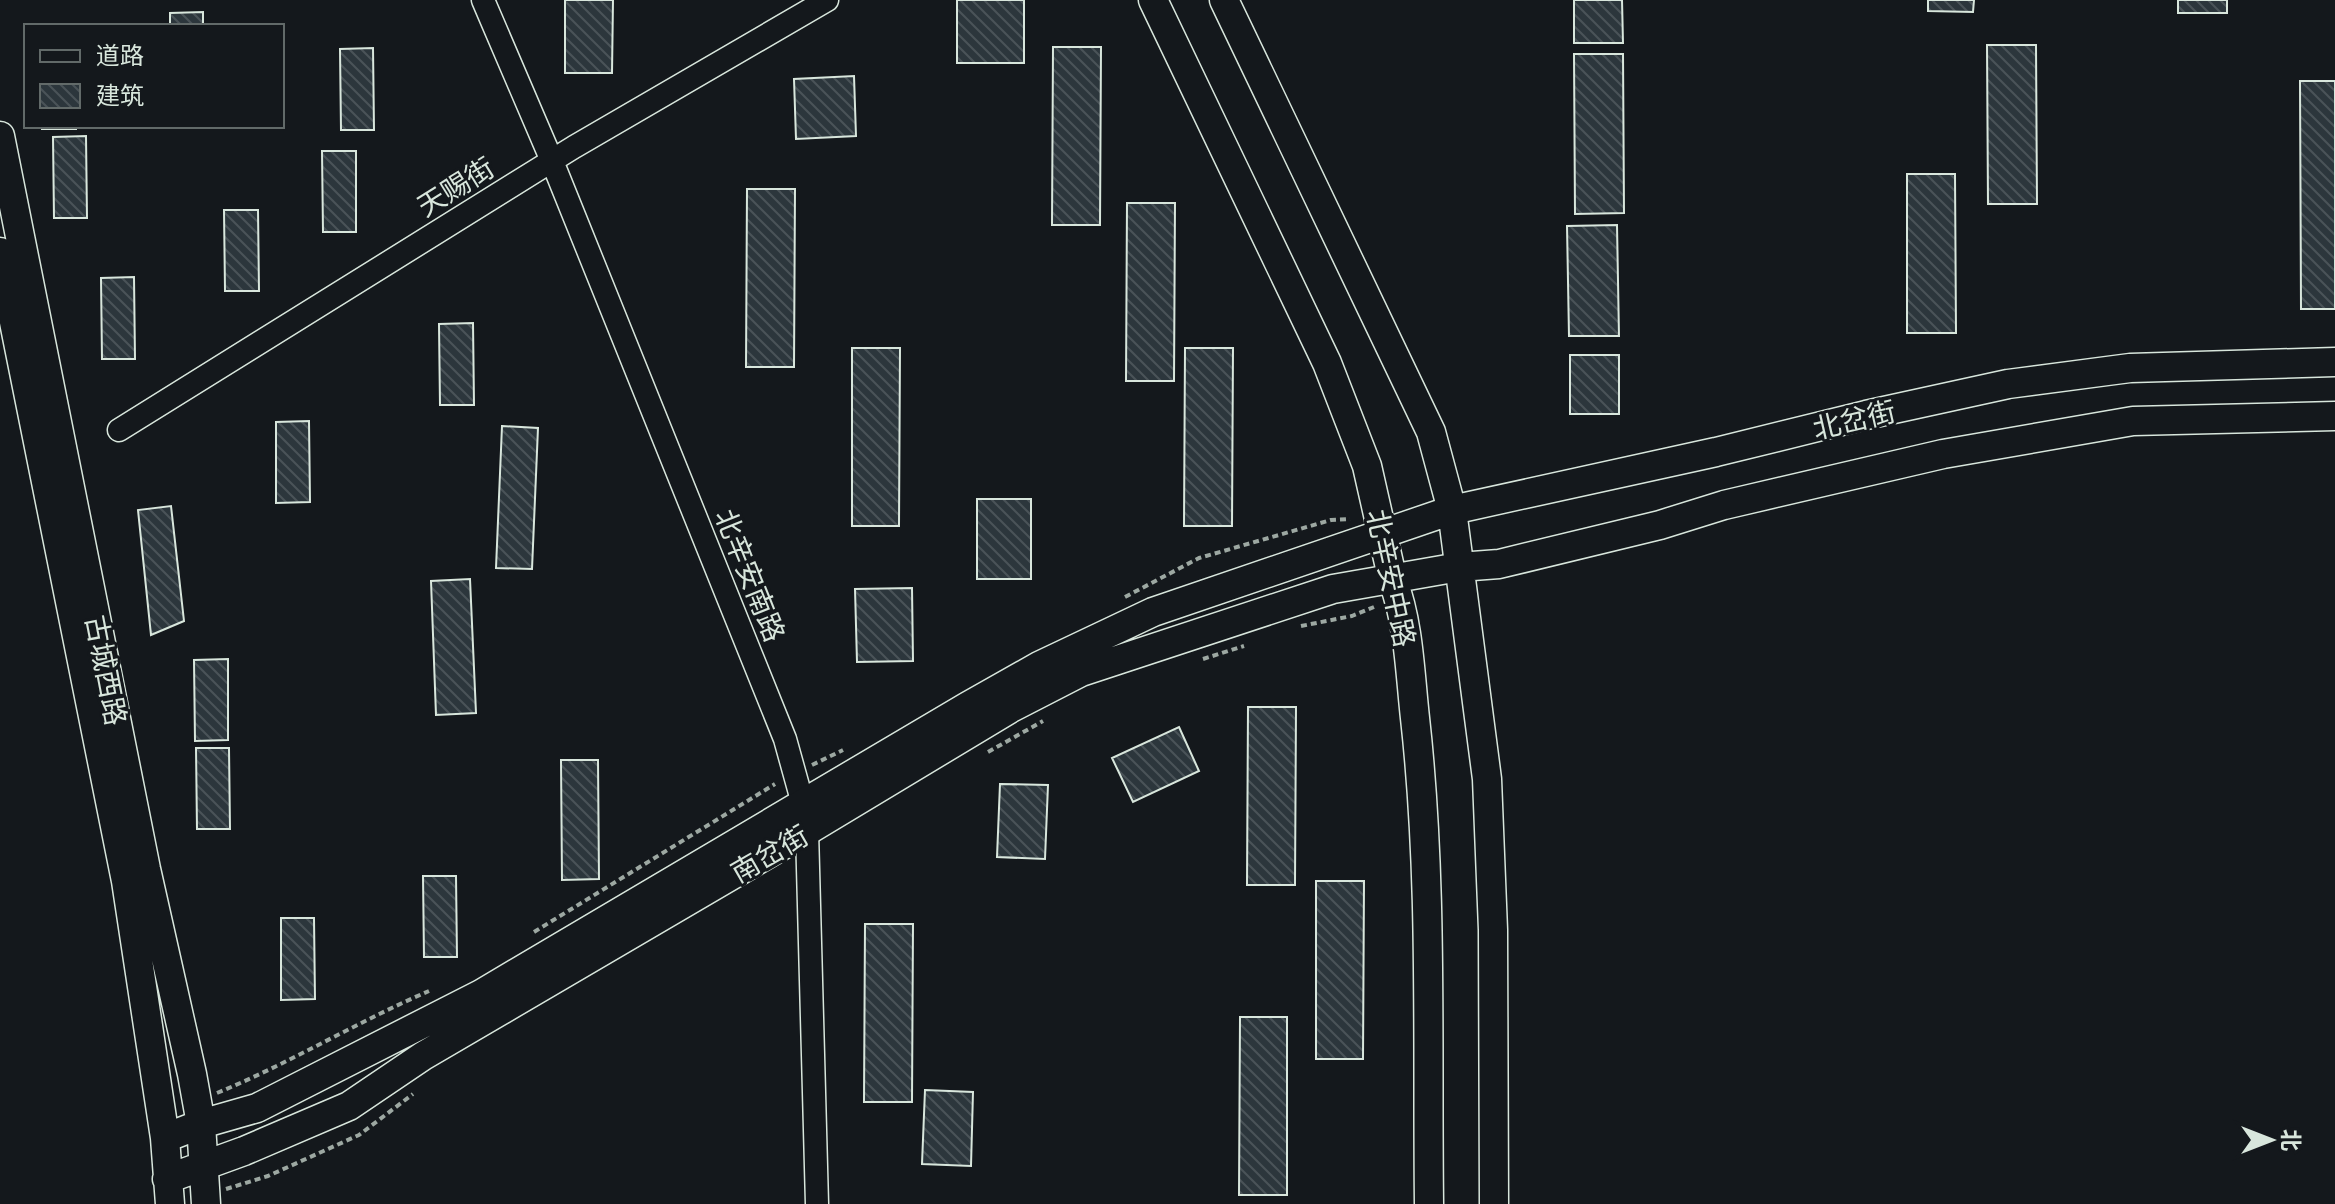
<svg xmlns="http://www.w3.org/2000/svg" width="2335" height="1204" viewBox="0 0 2335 1204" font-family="Lato,'Noto Sans SC',sans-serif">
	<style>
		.building { fill: url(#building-back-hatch); stroke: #d8e6dc; stroke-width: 2 }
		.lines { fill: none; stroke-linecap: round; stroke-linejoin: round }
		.minor-casing { stroke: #d8e6dc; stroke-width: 25 }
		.major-casing { stroke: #d8e6dc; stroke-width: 31 }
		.path { stroke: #9da8a2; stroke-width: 4; stroke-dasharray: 6 4; stroke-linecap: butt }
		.minor { stroke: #14181c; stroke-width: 22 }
		.major { stroke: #14181c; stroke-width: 28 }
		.labels { text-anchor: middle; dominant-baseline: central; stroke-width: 6; stroke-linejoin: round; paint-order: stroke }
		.street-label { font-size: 28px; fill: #d8e6dc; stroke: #14181c }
	</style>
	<defs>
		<pattern id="building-back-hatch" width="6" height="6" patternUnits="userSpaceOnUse" patternTransform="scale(2)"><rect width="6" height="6" fill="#2c363c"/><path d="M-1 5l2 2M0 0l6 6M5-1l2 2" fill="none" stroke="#4a5358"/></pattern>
	</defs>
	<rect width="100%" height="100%" fill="#14181c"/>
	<!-- building -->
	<path class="building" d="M565,0H613L612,73H565Z
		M957,0H1024V63H957Z
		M1574,0H1622L1623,43H1574Z
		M1928,0H1974L1973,12L1928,11Z
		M2178,0H2227V13H2178Z
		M203,12V26H170V13Z
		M1987,45H2036L2037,204H1988Z
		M1053,47H1101L1100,225H1052Z
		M373,48L374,130H341L340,49Z
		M1574,54H1623L1624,213L1575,214Z
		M854,76L856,136L796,139L794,79Z
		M2300,81H2335V309H2301Z
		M42,126H76V129H42Z
		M86,136L87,218H54L53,137Z
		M322,151H356V232H323Z
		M1907,174H1955L1956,333H1907Z
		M747,189H795L794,367H746Z
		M1127,203H1175L1174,381H1126Z
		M224,210H258L259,291H225Z
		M1617,225L1619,336H1569L1567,226Z
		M134,277L135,359H102L101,278Z
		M473,323L474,405H440L439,324Z
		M852,348H900L899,526H852Z
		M1185,348H1233L1232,526H1184Z
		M1570,355H1619V414H1570Z
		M309,421L310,502L276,503V422Z
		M502,426L538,428L532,569L496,568Z
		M977,499H1031V579H977Z
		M171,506L184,621L151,635L138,510Z
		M470,579L476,713L436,715L431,581Z
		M912,588L913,661L857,662L855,589Z
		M228,659V740L195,741L194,660Z
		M1248,707H1296L1295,885H1247Z
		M1179,727L1199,771L1133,802L1112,758Z
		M196,748H229L230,829H197Z
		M561,760H598L599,879L562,880Z
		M1000,784L1048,785L1045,859L997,857Z
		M423,876H456L457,957H424Z
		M1316,881H1364L1363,1059H1316Z
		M281,918H314L315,999L281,1000Z
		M865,924H913L912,1102H864Z
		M1240,1017H1287V1195H1239Z
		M925,1090L973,1092L971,1166L922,1164Z"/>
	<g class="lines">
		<defs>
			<path id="minor" d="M483,0L552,161L785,739L803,804L807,831L817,1204
				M119,430L574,147L827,0"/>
			<path id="major" d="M1153,0L1327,363L1367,466L1393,581C1409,624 1410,673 1415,718C1433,879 1427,1042 1429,1204
				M1224,0L1431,432L1452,510L1487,779L1493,930L1494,1204
				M0,136L146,869L192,1074L201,1124L206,1204
				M0,252L126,881L165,1138L170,1204
				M165,1138L201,1124L257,1108L481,994L968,706L1039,666L1153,612L1452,510L1716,452L1866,415L2008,384L2130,368L2335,362
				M167,1179L244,1151L349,1106L423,1056L807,831L1011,708L1081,672L1333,589L1459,567L1499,564L1660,525L1724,505L1943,454L2133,421L2335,416"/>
		</defs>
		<!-- minor casing -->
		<use href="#minor" class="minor-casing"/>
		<!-- major casing -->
		<use href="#major" class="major-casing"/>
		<!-- path -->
		<path class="path" d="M1125,597L1199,558L1331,520L1350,519
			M1301,626L1352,616L1374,607
			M1203,659L1244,646
			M988,752L1043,721
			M812,765L843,750
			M534,932L775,784
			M217,1093C290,1063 357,1022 429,991
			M226,1189L268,1176L359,1135L413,1094"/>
		<!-- minor -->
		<use href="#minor" class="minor"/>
		<!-- major -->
		<use href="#major" class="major"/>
	</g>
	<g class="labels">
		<!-- street labels -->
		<g class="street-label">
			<text transform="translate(455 186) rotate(-32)">天赐街</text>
			<text transform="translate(1854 419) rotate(-13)">北岔街</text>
			<text transform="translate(751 575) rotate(68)">北辛安南路</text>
			<text transform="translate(1392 578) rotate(78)">北辛安中路</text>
			<text transform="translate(107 670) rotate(79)">古城西路</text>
			<text transform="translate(769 853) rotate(-30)">南岔街</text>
		</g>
	</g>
	<!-- legend -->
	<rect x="24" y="24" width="260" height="104" fill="#14181c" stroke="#626a69" stroke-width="2"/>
	<rect x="40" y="50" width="40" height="12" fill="#14181c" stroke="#626a69" stroke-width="2"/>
	<text x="96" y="64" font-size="24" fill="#d8e6dc">道路</text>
	<rect x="40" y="84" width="40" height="24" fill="url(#building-back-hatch)" stroke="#626a69" stroke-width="2"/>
	<text x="96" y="104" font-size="24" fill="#d8e6dc">建筑</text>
	<!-- north arrow -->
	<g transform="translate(2271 1140) rotate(90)" stroke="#14181c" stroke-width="6" paint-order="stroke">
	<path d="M0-6L14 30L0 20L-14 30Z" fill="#d8e6dc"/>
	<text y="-12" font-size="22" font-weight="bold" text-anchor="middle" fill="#d8e6dc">北</text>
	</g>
</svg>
